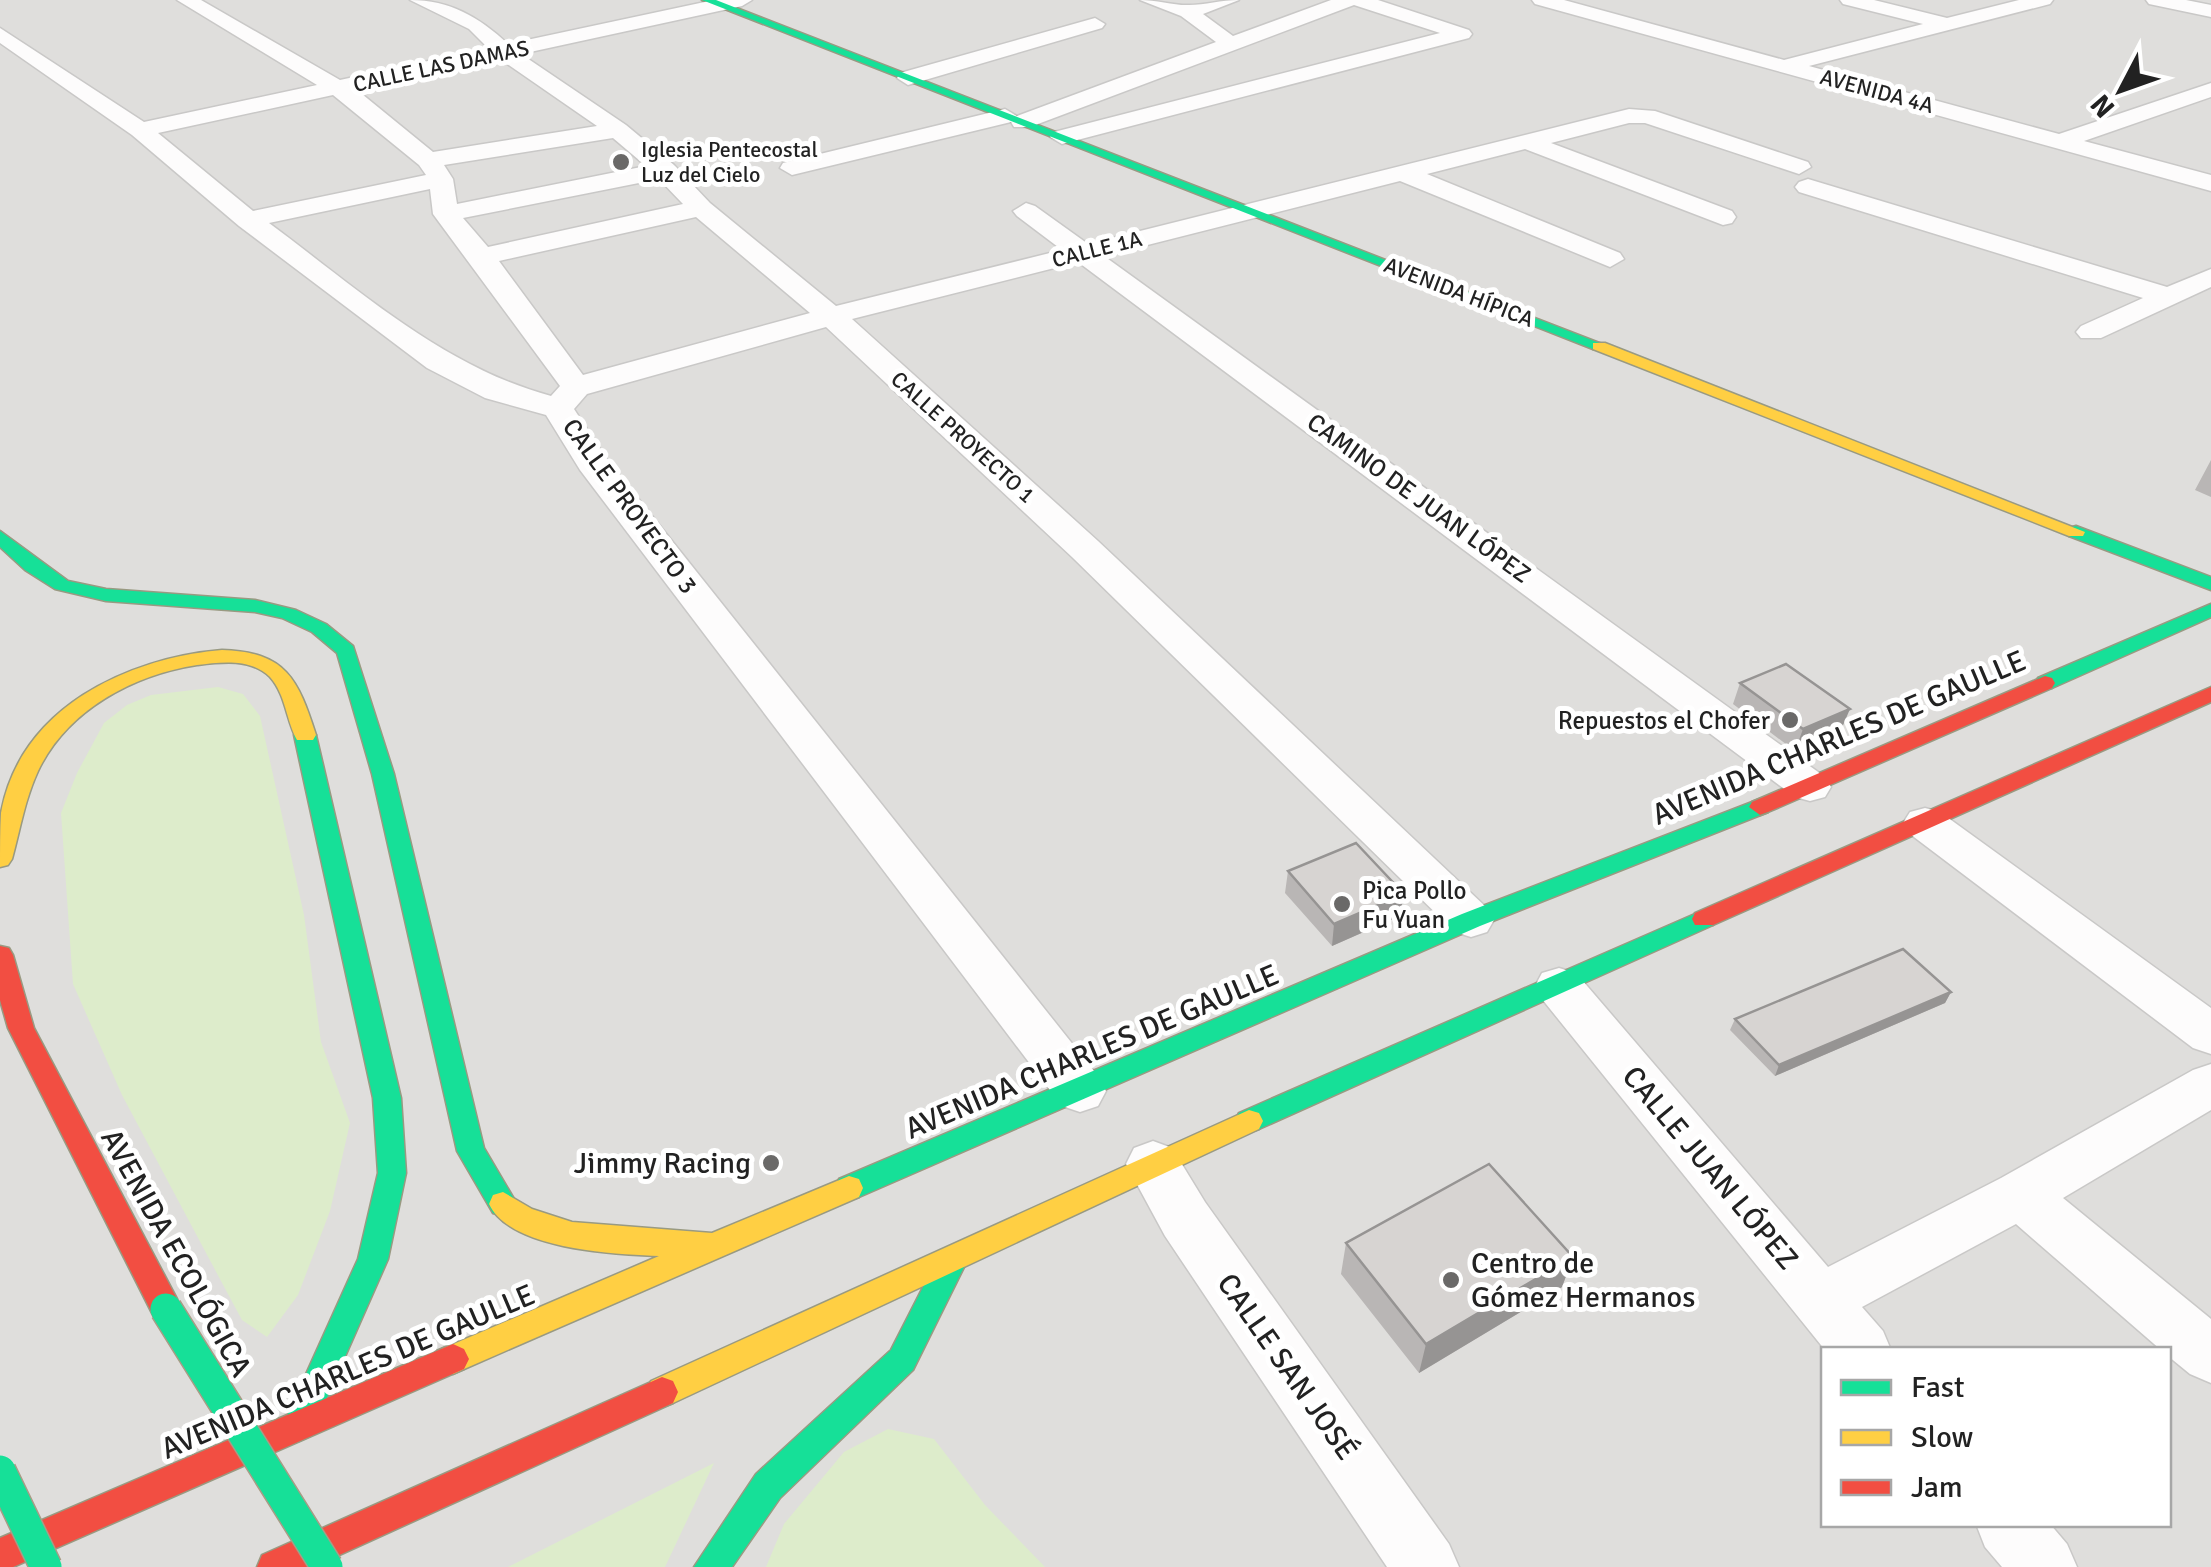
<svg xmlns="http://www.w3.org/2000/svg" width="2211" height="1567" viewBox="0 0 2211 1567" font-family="Signika,sans-serif">
	<style>
		.residential { fill: #dfdedc; fill-rule: evenodd }
		.grass { fill: #ddeccb }
		.lines { fill: none; stroke-linecap: round; stroke-linejoin: round }
		.street-casing { stroke: #c9c8c7; stroke-width: 3 }
		.fast-casing { stroke: #999a82; stroke-width: 3 }
		.slow-casing { stroke: #999a82; stroke-width: 3 }
		.jam-casing { stroke: #999a82; stroke-width: 3 }
		.street { fill: #fdfcfc; fill-rule: evenodd }
		.fast { fill: #16e098; fill-rule: evenodd }
		.slow { fill: #ffcf43; fill-rule: evenodd }
		.jam { fill: #f24e42; fill-rule: evenodd }
		.fast-bridge-casing { stroke: #a79c86; stroke-width: 34; stroke-linecap: butt }
		.fast-bridge { stroke: #16e098; stroke-width: 31 }
		.wall { fill: #b9b6b5 }
		.shaded-wall { fill: #969493 }
		.building { fill: #d7d4d2; stroke: #969493; stroke-width: 2.5 }
		.poi-dot { fill: #6a6968; stroke: #fff; stroke-width: 4 }
		.labels { text-anchor: middle; dominant-baseline: central; stroke-width: 10; stroke-linejoin: round; paint-order: stroke }
		.far-street-label { font-size: 22px; fill: #222; stroke: #fff }
		.far-poi-label { font-size: 22px; fill: #222; stroke: #fff; text-anchor: start }
		.street-label { font-size: 25px; fill: #222; stroke: #fff }
		.poi-label { font-size: 25px; fill: #222; stroke: #fff; text-anchor: end }
		.near-street-label { font-size: 30px; fill: #222; stroke: #fff }
		.near-poi-label { font-size: 30px; fill: #222; stroke: #fff; text-anchor: end }
	</style>
	<rect width="100%" height="100%" fill="#f0eeeb"/>
	<!-- residential -->
	<path class="residential" d="M0,0H2211V1567H0ZM1824,1350H2168V1524H1824Z"/>
	<!-- grass -->
	<path class="grass" d="M218,687L243,694L260,716L304,915L321,1042L350,1123L330,1211L298,1295L267,1337L242,1320L221,1281L122,1095L73,984L61,813L77,773L104,723L127,705L151,695Z
		M888,1429L934,1439L985,1505L1045,1567H766L784,1524L844,1452Z
		M714,1463L665,1567H508Z"/>
	<g class="lines">
		<defs>
			<path id="street" d="M177,0H201L340,80L488,48L469,29L410,0C450,0 479,17 508,44L714,0H752L742,6L521,54L626,125L674,165L710,203L836,306L1062,250L1017,216L1013,211L1026,203L1035,206L1088,244L1629,109L1655,111L1808,162L1811,167L1799,174L1645,123H1629L1551,143L1732,211L1736,217L1732,223L1723,225L1525,149L1427,174L1620,253L1624,259L1610,267L1400,181L1104,256L1825,777L1831,787L1825,797L1810,801L1795,797L1078,262L852,319L1098,541L1487,908L1494,920L1487,932L1471,937L1455,932L1072,557L826,327L587,394L574,409L606,458L1098,1076L1106,1091L1098,1106L1080,1112L1062,1106L580,470L546,415L485,398L427,368L239,226L132,135L0,43V28L144,122L317,85ZM500,59L597,126L433,152L357,90ZM333,95L419,165L426,175L253,211L158,133ZM613,138L646,166L457,204L453,179L444,165ZM659,179L683,204L488,247L463,218ZM430,189L433,214L560,386L551,396C443,367 358,289 269,223ZM696,217L810,313L583,375L499,261Z
				M1140,0C1156,0 1177,6 1189,5C1205,5 1221,0 1239,0L1203,14L1233,36L1331,0H1378L1469,30L1472,34L1469,38L1062,144L1050,137L1054,132L1440,33L1354,5L1030,127H1014L1011,122L792,175L780,168L783,163L1005,109L1017,116L1216,42L1181,16Z
				M1532,0H1564L1784,60L1923,24L1843,4L1840,0H1874L1947,18L2019,0H2053L2050,4L1809,66L2059,134L2211,83V97L2084,141L2211,175V191L1535,4Z
				M2146,0H2186L2211,5V17L2149,4Z
				M1095,18L1105,24L1102,28L908,85L897,78L900,73Z
				M1808,179L2167,287L2211,269V287L2101,338H2081L2076,332L2081,326L2143,298L1799,192L1795,187L1799,182Z
				M1925,808L1940,812L2211,1008V1054L2193,1048L1910,834L1903,823L1910,812Z
				M1559,968L1576,973L1828,1267L2001,1178L2193,1070L2211,1064V1110L2063,1198L2211,1319V1383L2190,1374L2168,1356V1350H2161L2016,1224L1862,1307L1883,1331L1891,1350H1825L1542,999L1535,986L1542,973Z
				M1153,1141L1172,1148L1205,1202L1449,1544L1459,1567H1387L1165,1236L1126,1164L1134,1148Z
				M1976,1524H2050L2067,1544L2077,1567H2002L1985,1547Z"/>
			<path id="fast" d="M702,0H716L1607,346L1593,349Z
				M2076,526L2211,577V590L2069,536V528Z
				M0,531L68,581L106,589L255,600L296,610L326,624L353,646L394,774L484,1148L517,1204L513,1213L503,1216L493,1213L457,1151L372,774L337,653L312,632L282,618L255,612L106,601L55,589L25,570L0,547Z
				M2211,604V617L2052,688H2038L2035,683L2038,678Z
				M305,728L316,735L401,1098L406,1173L388,1259L310,1436L299,1441L288,1436L283,1425L358,1259L378,1173L373,1098L294,735Z
				M1760,799L1771,807L1768,812L1480,926L859,1197L849,1200L839,1197L835,1188L839,1179L1462,914Z
				M1704,910L1713,913L1716,919L1713,925L1259,1129L1249,1132L1239,1129L1235,1121L1239,1113Z
				M952,1248L963,1252L967,1261L913,1370L780,1498L732,1567H694L756,1474L891,1350L941,1252Z"/>
			<path id="slow" d="M1593,343H1605L2085,532L2083,536H2069L1593,349Z
				M222,650C286,652 298,679 316,735L313,740H297C286,720 286,695 270,677C251,658 221,662 197,665C133,675 67,710 38,771C25,799 20,830 12,859L8,865L0,867C0,850 0,830 1,813C20,708 127,658 222,650Z
				M1249,1110L1259,1113L1263,1121L1259,1129L673,1403L662,1407L651,1403L646,1392L651,1381Z
				M849,1176L859,1179L863,1188L859,1197L464,1369L453,1374L442,1369L437,1359L442,1349L659,1256C615,1254 511,1250 489,1204L493,1195L503,1192L532,1209L572,1222L712,1233Z"/>
			<path id="jam" d="M2045,676L2052,678L2055,683L2052,688L1768,812L1760,815L1749,807L1752,802Z
				M2211,687V702L1713,925H1695L1692,919L1695,913Z
				M0,946L9,948L13,955L34,1028L177,1299L181,1309L177,1319L166,1323L155,1319L8,1028L0,1000Z
				M453,1344L464,1349L469,1359L464,1369L13,1567H0V1538Z
				M662,1377L673,1381L678,1392L673,1403L313,1567H257L262,1555Z"/>
		</defs>
		<!-- street casing -->
		<use href="#street" class="street-casing"/>
		<!-- fast casing -->
		<use href="#fast" class="fast-casing"/>
		<!-- slow casing -->
		<use href="#slow" class="slow-casing"/>
		<!-- jam casing -->
		<use href="#jam" class="jam-casing"/>
		<!-- street -->
		<use href="#street" class="street"/>
		<!-- fast -->
		<use href="#fast" class="fast"/>
		<!-- slow -->
		<use href="#slow" class="slow"/>
		<!-- jam -->
		<use href="#jam" class="jam"/>
		<defs>
			<path id="fast-bridge" d="M166,1309L327,1567
				M0,1471L46,1567"/>
		</defs>
		<!-- fast-bridge casing -->
		<use href="#fast-bridge" class="fast-bridge-casing"/>
		<!-- fast-bridge -->
		<use href="#fast-bridge" class="fast-bridge"/>
	</g>
	<!-- wall -->
	<path class="wall" d="M2211,460V497L2195,490Z
		M1740,683L1841,730L1795,751L1733,704Z
		M1288,871L1400,916L1332,946L1285,893Z
		M1951,992L1945,1003L1775,1076L1730,1030L1735,1019Z
		M1346,1243L1573,1257L1562,1287L1419,1373L1341,1274Z"/>
	<!-- shaded-wall -->
	<path class="shaded-wall" d="M1850,709L1841,730L1795,751L1803,729Z
		M1404,894L1400,916L1332,946L1334,924Z
		M1951,992L1945,1003L1775,1076L1779,1065Z
		M1573,1257L1562,1287L1419,1373L1426,1344Z"/>
	<!-- building -->
	<path class="building" d="M1786,664L1850,709L1803,729L1740,683Z
		M1356,843L1404,894L1334,924L1288,871Z
		M1903,949L1951,992L1779,1065L1735,1019Z
		M1489,1164L1573,1257L1426,1344L1346,1243Z"/>
	<!-- markers -->
	<g class="poi-dot">
		<circle cx="621" cy="162" r="10"/>
		<circle cx="1790" cy="720" r="10"/>
		<circle cx="1342" cy="904" r="10"/>
		<circle cx="771" cy="1163" r="10"/>
		<circle cx="1451" cy="1280" r="10"/>
	</g>
	<g class="labels">
		<!-- far-street labels -->
		<g class="far-street-label">
			<text transform="translate(441 66) rotate(-12)">CALLE LAS DAMAS</text>
			<text transform="translate(1877 91) rotate(15)">AVENIDA 4A</text>
			<text transform="translate(1097 249) rotate(-14)">CALLE 1A</text>
			<text transform="translate(1459 292) rotate(21)">AVENIDA HÍPICA</text>
			<text transform="translate(963 437) rotate(42)">CALLE PROYECTO 1</text>
		</g>
		<!-- far-poi labels -->
		<g class="far-poi-label">
			<text x="641" y="149">Iglesia Pentecostal<tspan x="641" dy="25">Luz del Cielo</tspan></text>
		</g>
		<!-- street labels -->
		<g class="street-label">
			<text transform="translate(1419 498) rotate(36)">CAMINO DE JUAN LÓPEZ</text>
			<text transform="translate(630 506) rotate(54)">CALLE PROYECTO 3</text>
		</g>
		<!-- poi labels -->
		<g class="poi-label">
			<text x="1770" y="720">Repuestos el Chofer</text>
			<text x="1362" y="890" text-anchor="start">Pica Pollo<tspan x="1362" dy="29">Fu Yuan</tspan></text>
		</g>
		<!-- near-street labels -->
		<g class="near-street-label">
			<text transform="translate(1839 738) rotate(-23)">AVENIDA CHARLES DE GAULLE</text>
			<text transform="translate(1092 1052) rotate(-23)">AVENIDA CHARLES DE GAULLE</text>
			<text transform="translate(1710 1168) rotate(50)">CALLE JUAN LÓPEZ</text>
			<text transform="translate(176 1253) rotate(61)">AVENIDA ECOLÓGICA</text>
			<text transform="translate(1287 1367) rotate(55)">CALLE SAN JOSÉ</text>
			<text transform="translate(348 1372) rotate(-23)">AVENIDA CHARLES DE GAULLE</text>
		</g>
		<!-- near-poi labels -->
		<g class="near-poi-label">
			<text x="751" y="1163">Jimmy Racing</text>
			<text x="1471" y="1263" text-anchor="start">Centro de<tspan x="1471" dy="34">Gómez Hermanos</tspan></text>
		</g>
	</g>
	<!-- legend -->
	<rect x="1821" y="1347" width="350" height="180" fill="#ffffff" stroke="#a7a7a7" stroke-width="2.5"/>
	<rect x="1841" y="1380" width="50" height="15" fill="#16e098" stroke="#a7a7a7" stroke-width="2.5"/>
	<text x="1911" y="1397" font-size="30" fill="#222222">Fast</text>
	<rect x="1841" y="1430" width="50" height="15" fill="#ffcf43" stroke="#a7a7a7" stroke-width="2.5"/>
	<text x="1911" y="1447" font-size="30" fill="#222222">Slow</text>
	<rect x="1841" y="1480" width="50" height="15" fill="#f24e42" stroke="#a7a7a7" stroke-width="2.5"/>
	<text x="1911" y="1497" font-size="30" fill="#222222">Jam</text>
	<!-- north arrow -->
	<g transform="translate(2121 90) rotate(229)" stroke="#ffffff" stroke-width="8" paint-order="stroke">
	<path d="M0-8L18 38L0 25L-18 38Z" fill="#222222"/>
	<text y="-15" font-size="28" font-weight="bold" text-anchor="middle" fill="#222222">N</text>
	</g>
</svg>
